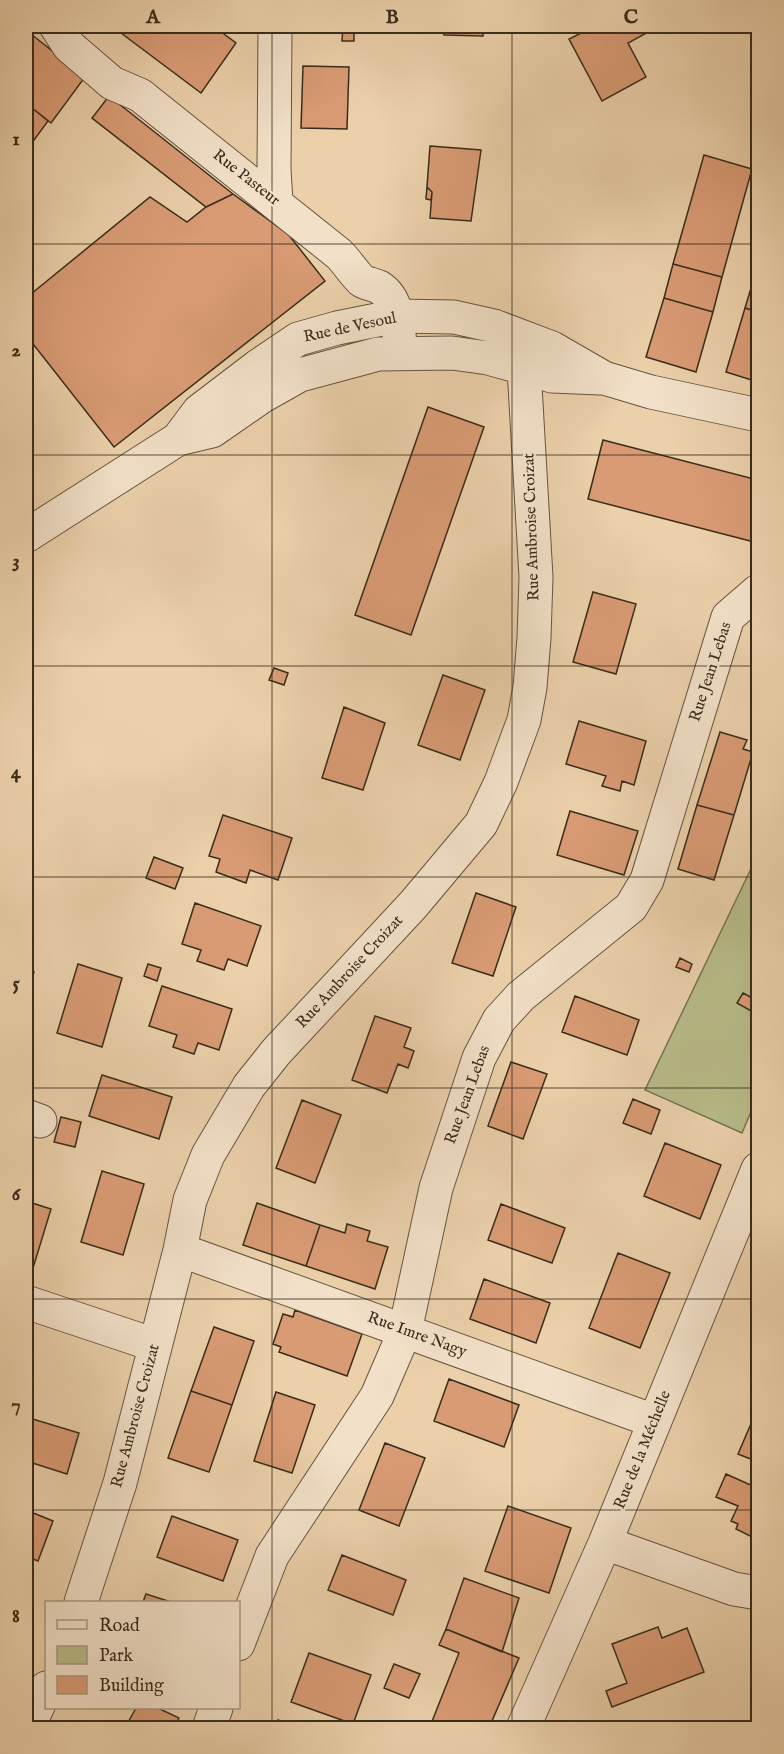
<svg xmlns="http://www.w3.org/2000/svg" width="784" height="1754" viewBox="0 0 784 1754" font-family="'IM FELL English',serif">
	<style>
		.green { fill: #b7bb88; stroke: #787452; stroke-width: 1.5 }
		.building { fill: #d99b74; stroke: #392c1c; stroke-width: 1.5 }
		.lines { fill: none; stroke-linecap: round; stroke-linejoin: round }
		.minor-casing { stroke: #665540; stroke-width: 35 }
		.tertiary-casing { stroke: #665540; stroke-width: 35 }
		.minor { stroke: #f2e0c8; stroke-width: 33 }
		.tertiary { stroke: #f2e0c8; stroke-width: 33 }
		.grid { fill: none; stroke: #392c1c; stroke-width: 1.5; stroke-opacity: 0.55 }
		.labels { text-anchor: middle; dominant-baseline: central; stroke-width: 4.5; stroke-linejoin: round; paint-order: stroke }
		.street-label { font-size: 16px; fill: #392c1c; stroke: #f2e0c8 }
		.neatline { fill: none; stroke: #392c1c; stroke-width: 2 }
		.grid-label { font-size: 20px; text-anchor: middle; font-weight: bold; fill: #392c1c }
	</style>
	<rect width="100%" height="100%" fill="#ebd0aa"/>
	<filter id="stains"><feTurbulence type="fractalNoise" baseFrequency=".00333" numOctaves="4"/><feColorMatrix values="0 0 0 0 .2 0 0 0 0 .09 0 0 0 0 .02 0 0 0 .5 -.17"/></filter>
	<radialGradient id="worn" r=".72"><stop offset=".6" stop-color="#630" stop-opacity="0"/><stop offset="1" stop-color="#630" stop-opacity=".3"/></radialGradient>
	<!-- green -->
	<path class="green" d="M758,854V1095L742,1133L645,1090Z"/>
	<!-- building -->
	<path class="building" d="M123,26H213L236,43L201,93L121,33Z
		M300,26H330V27H300Z
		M343,26H354V41H342Z
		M444,26H483V36L444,35Z
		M595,26H650L652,30L628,43L646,77L602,101L569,39Z
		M26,30L85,77L51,123L26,103Z
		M303,66L349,67L347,129L301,128Z
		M109,96L233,194L206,207L92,118Z
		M26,103L48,121L26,151Z
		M430,146L481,150L471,221L430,218L432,192L427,187Z
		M704,155L752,169L722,277L673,264Z
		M427,187L432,192L431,200L426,199Z
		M233,194L288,234L325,281L114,447L26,335V298L150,197L187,222L206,207Z
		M673,264L722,277L713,312L664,298Z
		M758,265V312L745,308Z
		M664,298L713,312L696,372L646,357Z
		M745,308L758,312V382L726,372Z
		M428,407L484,427L411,635L355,615Z
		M603,440L758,480V543L588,499Z
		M593,592L636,604L616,674L573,662Z
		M274,668L288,673L284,685L269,680Z
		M443,675L485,690L460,760L418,745Z
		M344,707L385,723L363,790L322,778Z
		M579,721L646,741L634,785L622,781L620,791L602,786L606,776L566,764Z
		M720,732L747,740L743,749L753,752L734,815L697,805Z
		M697,805L734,815L714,880L678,869Z
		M570,811L638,831L624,875L557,855Z
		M223,815L292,838L278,880L250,870L246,883L216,872L220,859L209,856Z
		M154,857L183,868L175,889L146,878Z
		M476,893L516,907L493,976L452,963Z
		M195,903L261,926L247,966L228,959L224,970L197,961L201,950L182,944Z
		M680,958L692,964L689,972L676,967Z
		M78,964L122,978L102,1047L57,1033Z
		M148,964L161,968L157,981L144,976Z
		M26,969L34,972L26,999Z
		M162,986L232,1009L219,1050L198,1043L194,1054L173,1047L177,1035L149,1026Z
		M743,993L758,1001V1015L737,1003Z
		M575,996L639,1020L627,1055L562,1032Z
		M375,1016L411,1028L404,1047L414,1051L408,1068L398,1064L387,1093L352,1080Z
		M511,1062L547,1074L523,1139L488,1126Z
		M102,1075L172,1097L159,1139L89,1116Z
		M633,1099L660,1110L651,1134L623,1123Z
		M302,1100L341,1115L315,1183L276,1168Z
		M61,1117L81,1122L75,1147L54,1142Z
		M665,1143L721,1165L700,1219L644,1196Z
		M102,1171L144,1184L123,1255L81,1242Z
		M26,1201L51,1209L30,1278L26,1276Z
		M257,1203L320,1225L306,1266L243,1245Z
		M501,1204L565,1228L552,1263L488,1240Z
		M347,1224L370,1231L367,1241L388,1247L375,1289L306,1266L320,1225L345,1233Z
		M618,1253L670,1273L640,1348L589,1328Z
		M484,1279L550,1303L536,1343L470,1319Z
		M295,1310L362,1334L347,1376L279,1352L281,1347L273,1344L283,1314L293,1317Z
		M214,1327L254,1341L232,1405L191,1391Z
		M449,1379L519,1405L504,1447L434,1421Z
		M191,1391L232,1405L209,1472L168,1458Z
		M276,1392L315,1405L292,1473L254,1461Z
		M756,1412L758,1413V1462L738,1454Z
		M26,1417L79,1433L67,1474L26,1461Z
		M385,1443L425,1458L399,1526L359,1510Z
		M726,1474L755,1487L756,1484L758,1485V1540L736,1529L738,1524L731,1521L738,1506L716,1497Z
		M508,1506L571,1528L549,1593L485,1571Z
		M26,1510L53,1521L38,1561L26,1556Z
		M172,1516L238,1540L223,1581L157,1557Z
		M342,1555L406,1580L393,1615L328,1590Z
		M464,1578L519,1598L502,1652L446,1629Z
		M146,1594L171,1602H143Z
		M658,1627L662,1638L687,1628L704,1672L612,1707L606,1691L627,1683L612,1644Z
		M446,1629L519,1658L489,1728H442L431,1724L459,1653L439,1645Z
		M309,1653L371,1675L353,1724L291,1702Z
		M394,1664L420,1674L409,1698L384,1688Z
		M758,1667V1728H752Z
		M136,1708H158L179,1718L174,1728H125Z
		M278,1720L301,1728H275Z"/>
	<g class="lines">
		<defs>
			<path id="minor" d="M56,26L69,46L112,83L140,95L339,254C347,262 353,272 361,280C366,284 373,284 379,287C400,300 399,331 400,353
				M275,26L274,169L276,202
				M26,1116L40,1121
				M180,1250L654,1421
				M26,1302L155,1345
				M605,1543L734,1589L758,1593
				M81,1602L120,1483L180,1250L190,1200L208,1155L249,1086L276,1052L413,905L481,824L501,782L524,720L530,687L534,638L536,577L524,368L547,352
				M238,1644L272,1556L377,1396L405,1331L436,1188L479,1058L499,1020L521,996L631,907L647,880L728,617L758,591
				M28,1728L46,1688
				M209,1728L216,1708
				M523,1728L605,1543L758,1169"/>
			<path id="tertiary" d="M178,439L212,431L261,397L300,375L378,354L452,353L488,358L552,376L600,378
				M26,536L178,439L199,411L258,366L298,339L337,328L397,316L454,317L494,326L552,348L604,378L651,392L758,415"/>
		</defs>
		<!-- minor casing -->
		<use href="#minor" class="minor-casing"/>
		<!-- tertiary casing -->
		<use href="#tertiary" class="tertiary-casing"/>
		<!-- minor -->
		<use href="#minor" class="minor"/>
		<!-- tertiary -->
		<use href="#tertiary" class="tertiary"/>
	</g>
	<!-- grid -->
	<path class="grid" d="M272,26V1728M512,26V1728M26,244H758M26,455H758M26,666H758M26,877H758M26,1088H758M26,1299H758M26,1510H758"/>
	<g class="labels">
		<!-- street labels -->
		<g class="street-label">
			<text transform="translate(246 178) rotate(38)">Rue Pasteur</text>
			<text transform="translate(350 328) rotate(-12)">Rue de Vesoul</text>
			<text transform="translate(532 527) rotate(-92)">Rue Ambroise Croizat</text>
			<text transform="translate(711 672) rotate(-72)">Rue Jean Lebas</text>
			<text transform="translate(350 972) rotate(-47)">Rue Ambroise Croizat</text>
			<text transform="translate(468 1095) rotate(-70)">Rue Jean Lebas</text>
			<text transform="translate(417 1335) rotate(20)">Rue Imre Nagy</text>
			<text transform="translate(136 1416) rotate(-75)">Rue Ambroise Croizat</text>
			<text transform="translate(643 1450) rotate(-68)">Rue de la Méchelle</text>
		</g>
	</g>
	<!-- margin -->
	<rect width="784" height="1754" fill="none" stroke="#ebd0aa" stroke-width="66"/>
	<!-- legend -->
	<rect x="45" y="1601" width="195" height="108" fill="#f2e0c8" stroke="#a89883" stroke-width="1.5"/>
	<rect x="57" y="1620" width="30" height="9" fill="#f2e0c8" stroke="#a89883" stroke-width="1.5"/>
	<text x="99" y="1631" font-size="18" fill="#392c1c">Road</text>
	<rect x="57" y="1646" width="30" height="18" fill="#b7bb88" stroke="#a89883" stroke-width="1.5"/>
	<text x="99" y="1661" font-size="18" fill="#392c1c">Park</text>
	<rect x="57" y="1676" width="30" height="18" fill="#d99b74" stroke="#a89883" stroke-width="1.5"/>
	<text x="99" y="1691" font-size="18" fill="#392c1c">Building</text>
	<rect x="33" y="33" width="718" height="1688" class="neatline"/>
	<g class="grid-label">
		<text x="153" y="23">A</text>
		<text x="392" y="23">B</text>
		<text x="631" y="23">C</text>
		<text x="16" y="145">1</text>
		<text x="16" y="356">2</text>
		<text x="16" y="567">3</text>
		<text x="16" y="778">4</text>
		<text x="16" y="989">5</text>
		<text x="16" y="1200">6</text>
		<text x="16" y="1411">7</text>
		<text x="16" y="1622">8</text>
	</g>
	<rect width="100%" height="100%" filter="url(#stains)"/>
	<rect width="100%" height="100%" fill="url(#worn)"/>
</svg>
